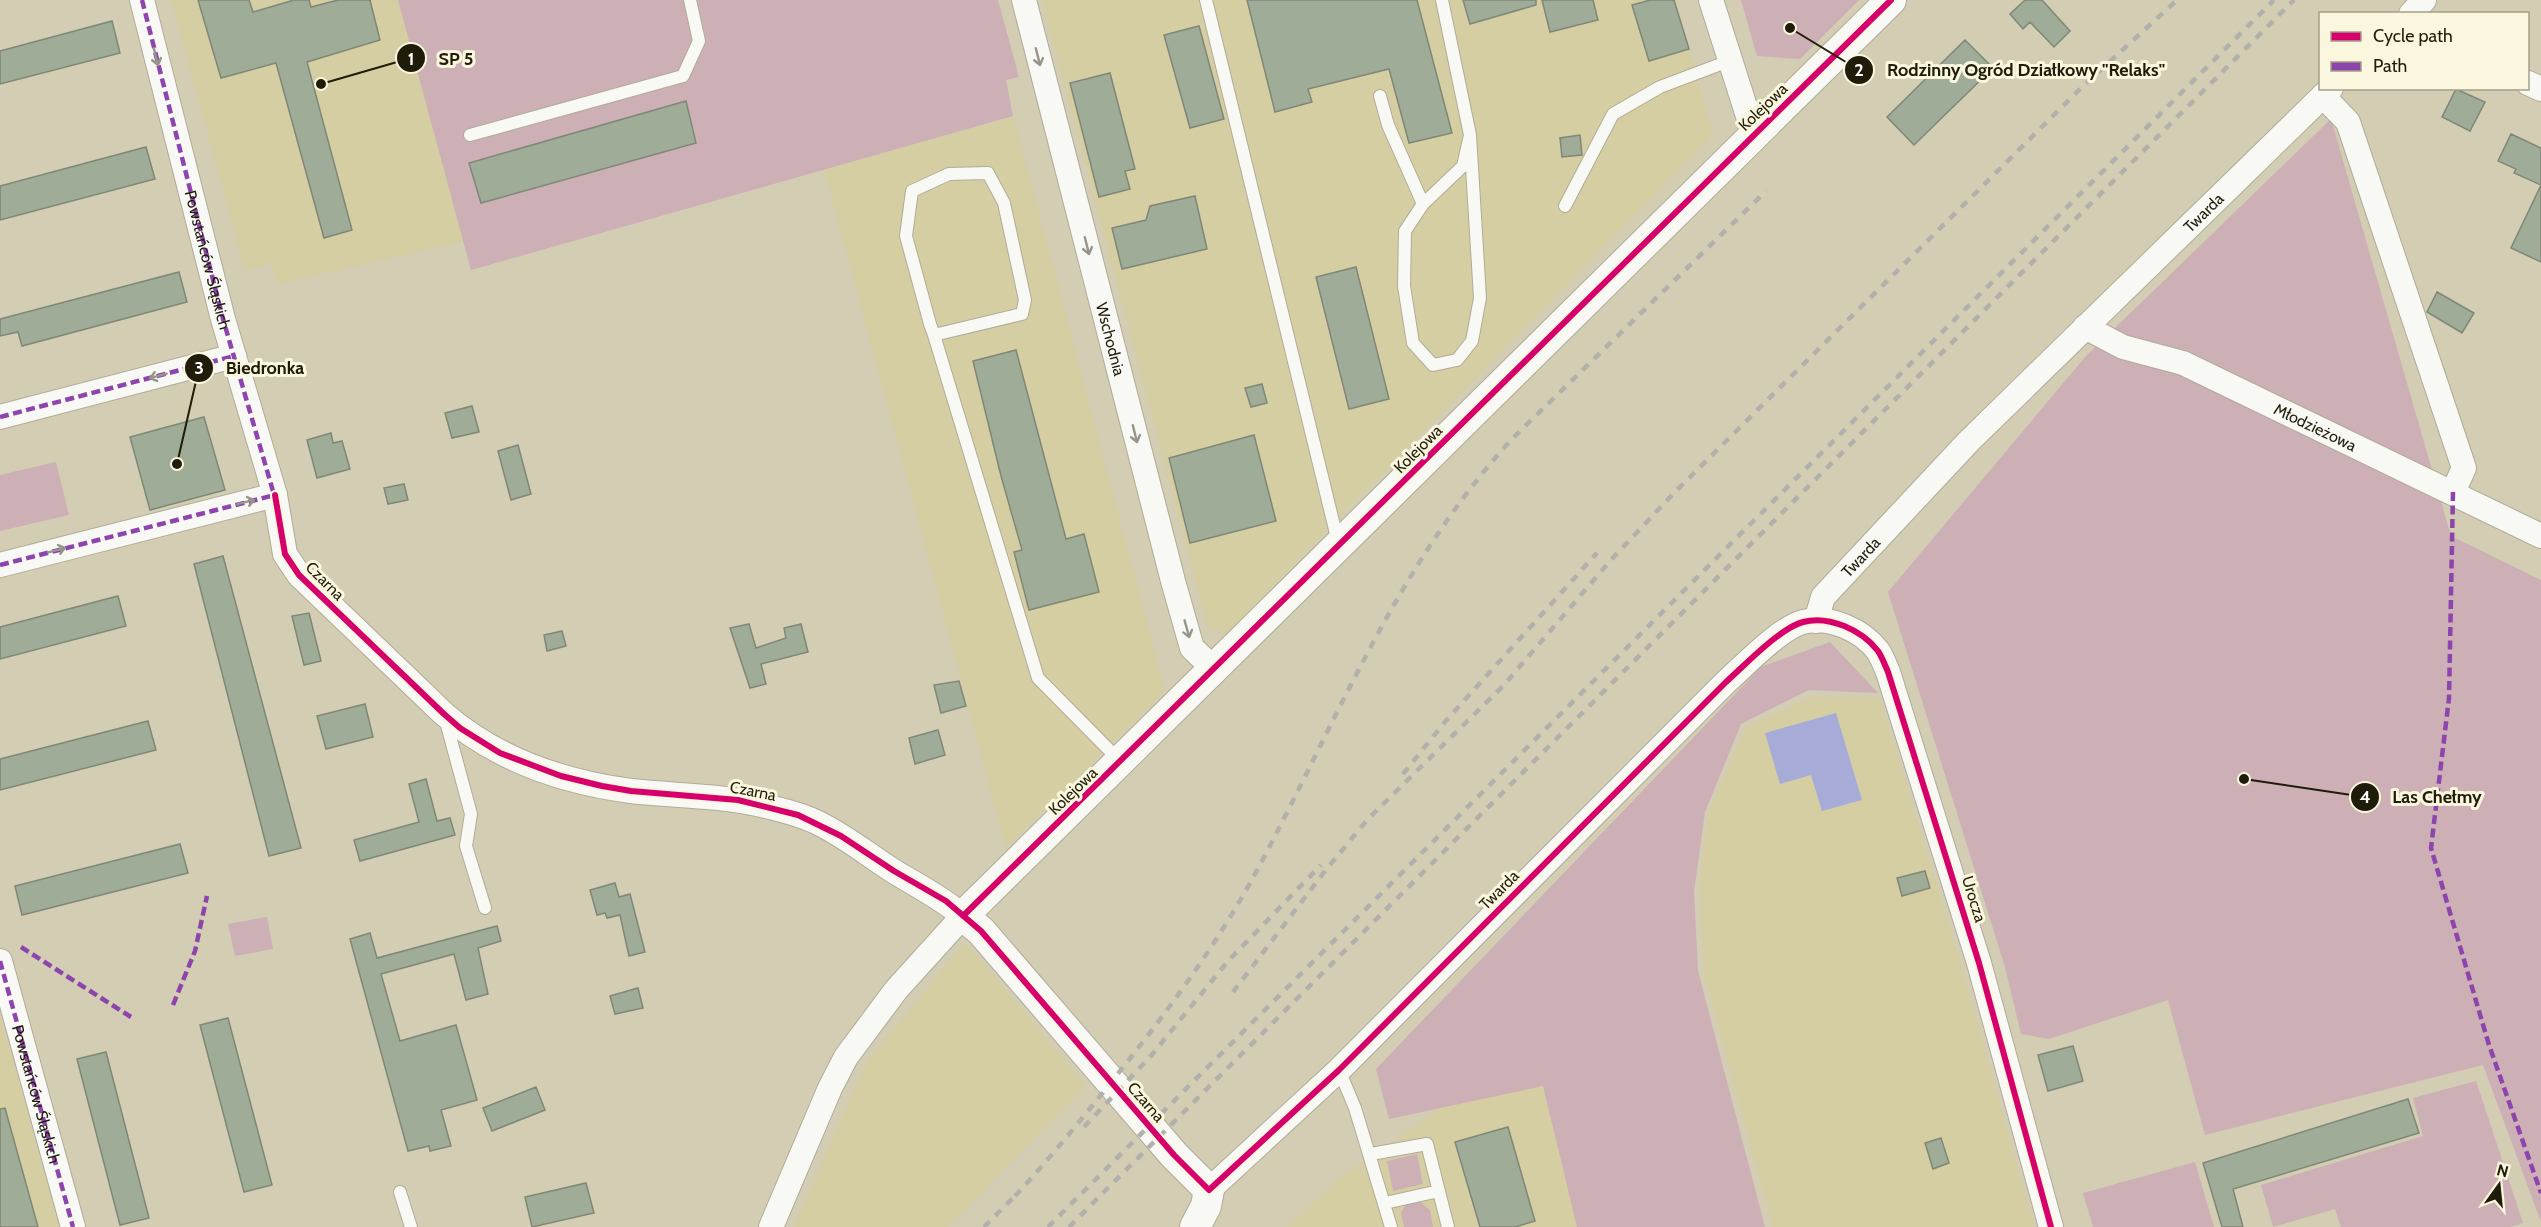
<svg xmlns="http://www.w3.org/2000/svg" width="2541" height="1227" viewBox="0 0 2541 1227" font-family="Cabin,sans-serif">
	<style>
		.built { fill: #d5cea3 }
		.green { fill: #cdafb6 }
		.water { fill: #a7abd7 }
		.building { fill: #9eac98; stroke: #808776; stroke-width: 1.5 }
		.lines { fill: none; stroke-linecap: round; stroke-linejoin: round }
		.service-casing { stroke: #b0ac97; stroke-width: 14 }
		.minor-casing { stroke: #b0ac97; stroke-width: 26 }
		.tertiary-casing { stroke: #b0ac97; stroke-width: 32 }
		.service { stroke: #f8f8f4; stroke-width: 12 }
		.minor { stroke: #f8f8f4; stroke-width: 24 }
		.tertiary { stroke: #f8f8f4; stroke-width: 30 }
		.rail { stroke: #b1b0aa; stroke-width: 4.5; stroke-dasharray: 8 8; stroke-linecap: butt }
		.quiet { stroke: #8e44ad; stroke-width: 4.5; stroke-dasharray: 9 4.5; stroke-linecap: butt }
		.cycleway-casing { stroke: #fbf7df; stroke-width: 10 }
		.cycleway { stroke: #d6006c; stroke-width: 6 }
		.oneway { stroke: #96958a }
		.labels { text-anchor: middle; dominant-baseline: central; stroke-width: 6; stroke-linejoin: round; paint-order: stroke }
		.street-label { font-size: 16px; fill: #1f1c09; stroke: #fbf7df }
		.leader { fill: none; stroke: #1f1c09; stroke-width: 2 }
		.callout-dot { fill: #1f1c09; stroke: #fbf7df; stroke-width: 2 }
		.mark-label { font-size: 18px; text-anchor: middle; font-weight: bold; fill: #fff }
		.callout-label { font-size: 18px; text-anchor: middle; font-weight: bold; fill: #1f1c09; stroke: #fbf7df; stroke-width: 6; stroke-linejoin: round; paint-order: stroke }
	</style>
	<rect width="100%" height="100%" fill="#d2cdb3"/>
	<!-- built -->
	<path class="built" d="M171,0H398L465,241L278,284L272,263L245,270Z
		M1042,0H1676L1713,135L1226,634L1208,628Z
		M1014,117L1165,691L1006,848L824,169Z
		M1815,697L1880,699L1962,968L2034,1227H1773L1704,973L1700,884L1708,814L1747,726Z
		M965,942L1086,1086L948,1227H794L866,1063Z
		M0,1014L59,1227H0Z
		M1536,1042L1589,1227H1287L1340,1178Z"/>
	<!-- green -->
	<path class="green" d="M398,0H998L1019,77L1006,80L1013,116L471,270Z
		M1741,0H1859L1800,59L1757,56Z
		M2331,119L2451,536L2541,580V1222L2483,1065L2205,1135L2168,1000L2049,1039L2021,1034L2005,967L1888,592L2086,356Z
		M56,462L69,515L0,531V475Z
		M1830,642L1878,693L1809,690L1741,724L1705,812L1694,892L1698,971L1765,1227H1577L1543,1086L1389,1119L1376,1069L1761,667Z
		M267,917L273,949L235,956L228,924Z
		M2476,1081L2523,1223L2510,1227H2341L2335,1209L2273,1227L2261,1185L2423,1136L2413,1098Z
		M1417,1154L1423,1184L1393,1191L1387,1161Z
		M2195,1162L2214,1227H2093L2083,1193Z
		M1419,1201L1430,1210L1433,1227H1404L1401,1213L1406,1204Z"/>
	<!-- water -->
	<path class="water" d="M1836,713L1862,800L1822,811L1811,775L1780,784L1765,733Z"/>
	<!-- building -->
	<path class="building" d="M198,0H249L253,12L294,0H309L311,7L338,0H370L380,40L307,62L352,230L324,238L276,63L221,78Z
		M1247,0H1417L1452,133L1409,143L1389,69L1308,89L1312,102L1275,112Z
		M1463,0H1536V5L1470,24Z
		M1542,0H1593L1598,20L1550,32Z
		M1650,0H1674L1689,49L1649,61L1632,5Z
		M2025,0H2042L2070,31L2054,47L2030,22L2023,29L2010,14Z
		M112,21L120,53L0,84V51Z
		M1199,26L1224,119L1190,128L1164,35Z
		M1965,40L1993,68L1914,145L1887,117Z
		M1110,73L1135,169L1125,171L1130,189L1099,197L1070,83Z
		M2456,89L2485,102L2470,131L2442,117Z
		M686,101L696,143L481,203L469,163Z
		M2511,134L2541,148V185L2514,173L2516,169L2498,161Z
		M1580,135L1582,155L1562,157L1560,138Z
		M146,147L155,179L0,220V186Z
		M2541,185V262L2511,248Z
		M1195,196L1207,249L1122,269L1112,228L1146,220L1150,206Z
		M1356,267L1389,399L1349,409L1316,277Z
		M179,272L187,302L22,346L18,332L0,336V319Z
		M2437,292L2474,313L2462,333L2427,312Z
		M1016,350L1066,539L1084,534L1099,592L1029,610L1014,552L1022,550L1001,476L973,361Z
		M1262,384L1267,403L1251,407L1245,388Z
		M472,406L479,432L452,438L445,413Z
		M204,417L225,490L150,510L130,437Z
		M331,433L333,443L342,441L350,469L317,478L307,440Z
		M1254,435L1276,521L1190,543L1169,458Z
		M518,445L531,494L511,500L498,451Z
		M404,484L408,500L388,504L384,488Z
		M223,556L301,848L269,856L194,564Z
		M118,596L126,626L0,659V627Z
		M309,613L321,661L304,665L292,616Z
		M749,624L756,648L786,638L784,628L801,624L808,652L761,664L766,684L750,688L730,628Z
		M562,631L566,646L547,651L544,635Z
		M959,681L966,706L941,713L934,685Z
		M365,704L373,737L326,749L317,716Z
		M148,721L156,750L0,790V759Z
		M938,730L945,755L915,764L909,738Z
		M426,779L437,821L450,818L455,835L360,861L354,840L419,822L409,784Z
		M180,844L188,873L22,915L15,886Z
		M1925,871L1930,888L1902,896L1897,878Z
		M615,883L619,897L630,894L645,952L629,956L620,915L607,918L605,913L597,915L590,890Z
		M497,926L501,941L478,948L488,994L466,1000L454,954L381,974L400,1041L456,1025L477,1100L441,1110L451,1146L430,1151L429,1146L408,1151L350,939L370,933L377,958Z
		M638,988L643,1008L615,1014L610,996Z
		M228,1018L272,1185L244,1192L200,1025Z
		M2073,1046L2083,1081L2048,1091L2038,1055Z
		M106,1052L149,1218L120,1225L77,1059Z
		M536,1087L545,1110L492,1131L483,1108Z
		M2408,1099L2419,1133L2233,1189L2243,1227H2222L2203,1163Z
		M5,1108L38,1227H0V1109Z
		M1508,1127L1535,1221L1515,1227H1480L1455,1142Z
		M1941,1138L1949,1163L1933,1169L1925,1143Z
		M586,1183L594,1213L532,1227L525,1197Z"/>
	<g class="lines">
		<defs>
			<path id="service" d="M1206,0L1338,542
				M1442,0L1470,135L1480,298L1472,341L1457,360L1433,365L1413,343L1404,286L1405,231L1423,204L1463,166L1470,135
				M1380,96L1388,125L1423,204
				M470,135L683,76L699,41L690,0
				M1565,206L1613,114L1660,87L1729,61
				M934,335L1022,314L1025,300L1004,203L988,173L949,174L912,191L906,236L930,324L934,335L1038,678L1120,761
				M445,718L471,814L466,846L485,908
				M1339,1070L1355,1108L1391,1227
				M1371,1154L1427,1144L1448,1227
				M400,1192L411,1227
				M1385,1203L1439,1191"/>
			<g id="minor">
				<path d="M142,0L223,319L275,495L285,554L299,575L444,714C496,759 563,782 631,791C676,796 721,795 766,806C782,810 799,814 814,821C843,834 868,855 895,872C918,886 942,898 963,916L896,990L846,1057L830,1088L771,1227"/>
				<path id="s1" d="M1024,0L1173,581L1192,648L1213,668"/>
				<path d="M1711,0L1748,116L1760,128"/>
				<path d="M2411,14L2424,0"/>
				<path d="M2528,83L2541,89"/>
				<path d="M2323,96L2348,122L2464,468L2453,492"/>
				<path id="s2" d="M2085,327L2123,347L2183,363L2541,536"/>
				<path d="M0,417L234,356"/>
				<path d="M0,565L275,495"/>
				<path id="s3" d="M1816,621L1823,597L1969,441L2331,88"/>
				<path id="s4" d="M0,961L73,1227"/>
				<path d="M1209,1190L1339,1070L1726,682C1744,666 1780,628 1803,622C1829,615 1862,630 1878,651C1882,657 1885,665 1888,672L1979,963L2051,1227"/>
			</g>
			<path id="tertiary" d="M1195,1227L1206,1206L1209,1190L1174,1155L981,931L963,916L1891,0"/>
		</defs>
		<!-- service casing -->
		<use href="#service" class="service-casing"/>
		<!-- minor casing -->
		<use href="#minor" class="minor-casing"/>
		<!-- tertiary casing -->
		<use href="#tertiary" class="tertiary-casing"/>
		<!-- service -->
		<use href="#service" class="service"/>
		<!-- minor -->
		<use href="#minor" class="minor"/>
		<!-- tertiary -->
		<use href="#tertiary" class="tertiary"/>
		<!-- rail -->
		<path class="rail" d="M1403,774L1444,723L1597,553
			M1233,992L1325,871L1368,819L1504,685L1610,561L1673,494L2081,88L2177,0
			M1084,1127L1150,1057L1228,961L1321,865
			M1015,1196C1054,1154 1089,1110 1124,1066C1170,1008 1213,949 1249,885C1333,732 1394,566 1514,437L1766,191
			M984,1227L1020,1191
			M1048,1227L2274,0
			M1069,1227L2294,0"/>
		<!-- quiet -->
		<g class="quiet">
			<path id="s5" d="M142,0L223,319L275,498"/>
			<path d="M0,417L234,356"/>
			<path d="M2453,492L2449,698L2431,848L2489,1045L2541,1193"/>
			<path d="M0,565L275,495"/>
			<path d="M21,947L131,1017"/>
			<path d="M0,961L73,1227"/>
			<path d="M173,1005L195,951L207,896"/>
		</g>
		<defs>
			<path id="cycleway" d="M275,495L285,554L299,575L444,714L460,728L500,753L561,776L602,786L631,791L738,800L798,815L841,836L894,871L946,901L981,931L1174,1155L1209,1190
				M963,916L1891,0
				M1209,1190L1339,1070L1726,682C1744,666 1780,628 1803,622C1829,615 1862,630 1878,651C1882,657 1885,665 1888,672L1979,963L2051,1227"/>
		</defs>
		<!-- cycleway casing -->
		<use href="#cycleway" class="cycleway-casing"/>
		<!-- cycleway -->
		<use href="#cycleway" class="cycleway"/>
	</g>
	<!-- one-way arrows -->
	<defs><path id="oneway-shaft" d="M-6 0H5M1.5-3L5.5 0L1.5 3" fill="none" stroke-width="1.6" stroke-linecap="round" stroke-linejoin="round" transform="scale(1.5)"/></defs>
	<g class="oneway">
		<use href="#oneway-shaft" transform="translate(156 57) rotate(76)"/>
		<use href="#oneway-shaft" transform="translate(1038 57) rotate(76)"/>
		<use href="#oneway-shaft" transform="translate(1087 246) rotate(76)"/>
		<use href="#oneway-shaft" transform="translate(158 376) rotate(165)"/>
		<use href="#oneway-shaft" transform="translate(1135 434) rotate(76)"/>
		<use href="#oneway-shaft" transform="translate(246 502) rotate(-14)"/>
		<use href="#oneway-shaft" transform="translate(57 550) rotate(-15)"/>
		<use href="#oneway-shaft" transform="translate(1187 629) rotate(74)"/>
	</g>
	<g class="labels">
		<!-- street labels -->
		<g class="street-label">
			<text transform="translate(1763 107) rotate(-44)">Kolejowa</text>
			<text stroke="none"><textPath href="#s3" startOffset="566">Twarda</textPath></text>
			<text stroke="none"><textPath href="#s5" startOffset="268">Powstańców Śląskich</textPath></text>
			<text stroke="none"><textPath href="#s1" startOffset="350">Wschodnia</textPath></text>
			<text stroke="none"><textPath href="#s2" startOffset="252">Młodzieżowa</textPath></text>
			<text transform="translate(1418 449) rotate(-45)">Kolejowa</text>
			<text stroke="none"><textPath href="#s3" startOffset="80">Twarda</textPath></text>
			<text transform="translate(325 581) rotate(45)">Czarna</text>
			<text transform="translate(753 791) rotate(11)">Czarna</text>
			<text transform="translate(1073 791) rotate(-44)">Kolejowa</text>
			<text transform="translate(1499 890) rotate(-45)">Twarda</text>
			<text transform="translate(1974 899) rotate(73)">Urocza</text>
			<text stroke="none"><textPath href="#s4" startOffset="138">Powstańców Śląskich</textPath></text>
			<text transform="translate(1146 1102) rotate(49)">Czarna</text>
		</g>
	</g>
	<!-- callouts -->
	<path class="leader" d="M321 84L411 58M1790 28L1859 70M177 464L199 368M2244 779L2365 797"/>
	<g class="callout-dot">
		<circle cx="321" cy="84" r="6"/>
		<circle cx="1790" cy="28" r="6"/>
		<circle cx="177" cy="464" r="6"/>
		<circle cx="2244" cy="779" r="6"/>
		<circle cx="411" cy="58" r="15"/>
		<circle cx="1859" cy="70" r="15"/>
		<circle cx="199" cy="368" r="15"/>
		<circle cx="2365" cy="797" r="15"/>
	</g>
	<g class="mark-label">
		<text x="411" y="65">1</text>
		<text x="1859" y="76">2</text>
		<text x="199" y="374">3</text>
		<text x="2365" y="803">4</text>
	</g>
	<g class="callout-label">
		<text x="456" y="65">SP 5</text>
		<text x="2026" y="76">Rodzinny Ogród Działkowy "Relaks"</text>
		<text x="265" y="374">Biedronka</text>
		<text x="2437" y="803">Las Chełmy</text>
	</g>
	<!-- legend -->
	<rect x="2319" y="12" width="210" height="78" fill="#fbf7df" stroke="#a39f89" stroke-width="1.5"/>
	<rect x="2331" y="32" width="30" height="9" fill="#d6006c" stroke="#a39f89" stroke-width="1.5"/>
	<text x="2373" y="42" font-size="18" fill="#1f1c09">Cycle path</text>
	<rect x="2331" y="62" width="30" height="9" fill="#8e44ad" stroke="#a39f89" stroke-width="1.5"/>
	<text x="2373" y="72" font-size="18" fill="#1f1c09">Path</text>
	<!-- north arrow -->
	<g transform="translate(2499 1185) rotate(15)" stroke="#fbf7df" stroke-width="4.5" paint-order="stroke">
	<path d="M0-4.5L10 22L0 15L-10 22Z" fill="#1f1c09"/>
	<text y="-9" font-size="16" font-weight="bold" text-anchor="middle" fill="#1f1c09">N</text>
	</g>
</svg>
